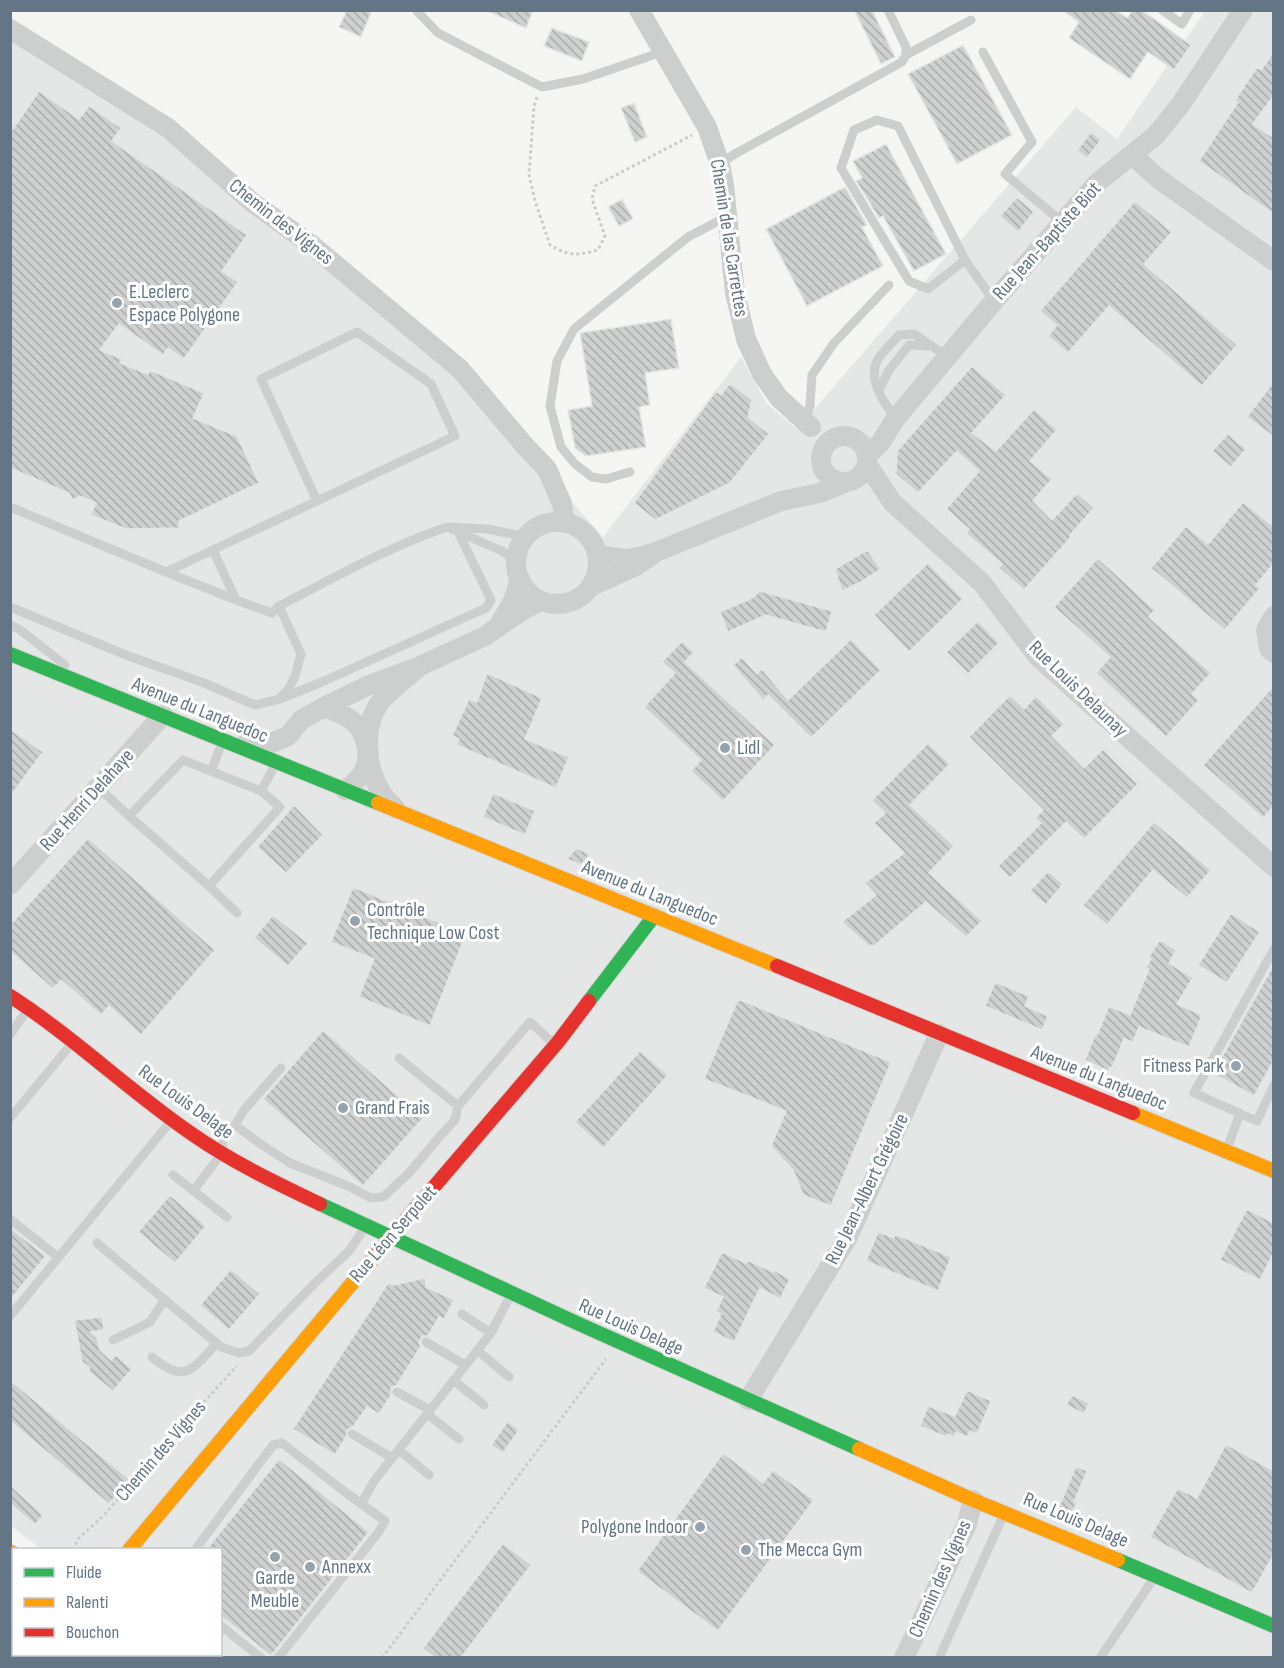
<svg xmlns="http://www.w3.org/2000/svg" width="1284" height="1668" viewBox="0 0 1284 1668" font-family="'Sofia Sans Condensed',sans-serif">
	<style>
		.built { fill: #e5e7e6 }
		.building { fill: url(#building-back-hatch); stroke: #e4e5e4; stroke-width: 1.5 }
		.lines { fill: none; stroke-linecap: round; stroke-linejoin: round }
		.fast-casing { stroke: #d2d4d4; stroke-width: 16 }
		.slow-casing { stroke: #d2d4d4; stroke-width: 16 }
		.jam-casing { stroke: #d2d4d4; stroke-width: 16 }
		.path { stroke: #cacccc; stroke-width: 3; stroke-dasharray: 3 3; stroke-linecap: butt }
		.lane { stroke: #cdcfcf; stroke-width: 9 }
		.street { stroke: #cdcfcf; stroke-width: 20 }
		.fast { stroke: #30b455; stroke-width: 14 }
		.slow { stroke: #ff9f0a; stroke-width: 14 }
		.jam { stroke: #e5322d; stroke-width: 14 }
		.poi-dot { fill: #97a3ac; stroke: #fff; stroke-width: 2 }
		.labels { text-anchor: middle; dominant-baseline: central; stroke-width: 6; stroke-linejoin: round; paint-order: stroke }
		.street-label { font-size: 20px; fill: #647686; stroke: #fff }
		.poi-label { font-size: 20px; fill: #647686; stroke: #fff; text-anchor: start }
	</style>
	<defs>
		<pattern id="building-back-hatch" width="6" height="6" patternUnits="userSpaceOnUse" patternTransform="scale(1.5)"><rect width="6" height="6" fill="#ced1d0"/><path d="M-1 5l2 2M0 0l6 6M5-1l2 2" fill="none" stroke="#abaeae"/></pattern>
	</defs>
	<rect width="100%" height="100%" fill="#f5f6f4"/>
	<!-- built -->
	<path class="built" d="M1205,11H1273V1657H181L178,1655L220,1654V1550L41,1549L11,1526L10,39L194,151L448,363L603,537L741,357L767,404L797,429L1076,107L1117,139Z"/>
	<!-- building -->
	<path class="building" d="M347,10H372L361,37L339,27Z
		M485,10H533L526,28Z
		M854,10H872L895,57L881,64Z
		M1062,10H1115L1127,18L1133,10H1141L1191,45L1174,70L1148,52L1130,79L1069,38L1079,22Z
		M552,28L589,42L582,61L544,46Z
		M963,45L1012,135L957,164L908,74Z
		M1274,52V95L1253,124L1274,138V214L1199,161L1238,102L1235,100L1257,67L1261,70Z
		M39,91L79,119L89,106L121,128L112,141L247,235L222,271L238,282L184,359L168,348L163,355L119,324L100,350L122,359L120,363L148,374L150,370L204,393L193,418L237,436L259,483L179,521V528L126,529L91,515L96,503L80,496L72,500L69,493L10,468V133Z
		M634,103L647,137L635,142L621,108Z
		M1091,132L1101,140L1087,158L1077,150Z
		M886,144L946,254L914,271L883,216L879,218L856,181L862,178L853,161Z
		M845,187L867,225L862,227L883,266L807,306L766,229Z
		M1017,197L1034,212L1018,232L1000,216Z
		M622,199L633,219L619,226L608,207Z
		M1135,201L1172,232L1144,264L1237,345L1202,386L1109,306L1068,353L1048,336L1057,325L1040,311Z
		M671,319L679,368L645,373L650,405L639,407L646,447L586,456L575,448L568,410L592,406L580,333Z
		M972,366L1006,395L972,433L996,451L1034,409L1057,430L1030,461L1052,479L1033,501L1052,520L1077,493L1094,508L1070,535L1071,537L1024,590L999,568L1002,564L966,533L969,529L946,509L979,471L957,451L918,493L896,474L897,451Z
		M1274,381V437L1247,417Z
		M730,383L752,400L748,417L769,434L730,483L655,520L634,503L716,391L721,395Z
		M1228,434L1246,449L1231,467L1212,451Z
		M1243,502L1274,527V563L1256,585L1260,588L1225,630L1151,568L1186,526L1208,544Z
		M867,550L881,569L861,582L842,591L835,569Z
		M1098,558L1155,610L1149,617L1211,673L1192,694L1199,700L1166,737L1096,673L1110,657L1054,607Z
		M928,563L963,599L909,652L874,615Z
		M760,591L832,611L826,632L766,615L728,632L720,612L752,598Z
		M978,621L999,643L968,674L946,652Z
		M851,639L881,670L811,738L768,695L763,700L733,665L742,657L757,674L762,669L788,700Z
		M682,641L694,652L685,662L775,745L723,801L691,771L701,760L644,707L675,673L662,662Z
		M487,673L542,698L525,739L569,757L556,788L457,745L459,739L452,736L469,699L477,702Z
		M1274,685V806L1263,818L1203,765Z
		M1010,695L1024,709L1036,696L1064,724L1052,736L1084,768L1103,749L1138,784L1084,839L1066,822L1010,878L998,866L1041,823L1035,818L1043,810L969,737Z
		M10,729L43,752L10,797Z
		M928,743L950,764L910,805L954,846L929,873L982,921L966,937L926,902L875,945L869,946L842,922L876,895L865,883L904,853L874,823L885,813L872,800Z
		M493,793L535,811L525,835L483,817Z
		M294,805L323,835L286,873L257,847Z
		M1154,822L1211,870L1187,898L1153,870L1107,925L1083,905Z
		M88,838L215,950L141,1035L109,1006L101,1015L61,980L53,989L10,951V925Z
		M576,848L590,854L581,865L567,859Z
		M1048,871L1063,884L1046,905L1030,891Z
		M353,887L466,934L430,1026L359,997L374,959L331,942Z
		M1231,913L1260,932L1227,983L1198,965Z
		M273,915L308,943L288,966L254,938Z
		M1160,940L1176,950L1169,963L1193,978L1177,1004L1202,1015L1189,1047L1139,1027L1133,1042L1124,1039L1112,1068L1110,1067L1108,1071L1085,1060L1095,1035H1097L1109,1006L1130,1015L1149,969L1146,967L1151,959L1148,958Z
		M1274,964V1060L1254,1096L1213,1073Z
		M995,982L1029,996L1025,1006L1048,1016L1042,1030L985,1006Z
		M738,999L891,1062L831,1206L803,1195L793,1170L771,1146L786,1111L704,1079Z
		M323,1030L423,1118L363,1186L263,1099Z
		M640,1051L668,1075L603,1148L575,1122Z
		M170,1195L206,1226L175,1263L138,1232Z
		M1247,1209L1274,1223V1252L1260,1280L1220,1260Z
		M10,1228L46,1256L10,1300Z
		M878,1232L894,1238L895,1234L951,1257L938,1291L866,1261Z
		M722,1252L746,1263L747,1260L773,1272L774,1270L790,1279L780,1299L760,1288L734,1342L713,1332L721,1314L716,1311L723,1297L704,1288Z
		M231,1269L260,1294L229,1330L200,1305Z
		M425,1278L426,1287L454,1300L444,1319L439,1317L428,1336H423L421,1338L419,1343L421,1346L397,1385L391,1388V1395L379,1414L367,1407L353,1427L347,1430L346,1437L335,1455L293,1429L388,1283L394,1285Z
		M102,1317L104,1330L90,1332L97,1338L100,1350L111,1360L116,1355L132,1369L113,1391L88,1371L90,1368L82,1362L74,1318L76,1320Z
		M10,1380L130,1480L109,1504L10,1421Z
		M967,1390L991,1401L977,1434L970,1431L967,1437L956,1432L954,1437L947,1434L946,1437L920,1426L928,1406L955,1416Z
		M1072,1395L1089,1403L1084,1414L1066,1405Z
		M508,1421L519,1430L503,1453L491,1445Z
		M1226,1444L1274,1471V1554L1252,1593L1150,1537L1178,1488L1197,1498Z
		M723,1453L763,1483L773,1470L814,1500L718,1631L637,1571Z
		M279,1459L369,1532L271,1656L220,1615V1550H206Z
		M1076,1466L1087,1471L1074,1502H1077L1068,1522L1055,1516L1056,1514L1055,1516L1040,1510L1044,1500L1059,1507Z
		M10,1485L43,1515L35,1525L10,1503Z
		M503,1543L531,1565L461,1658H435L423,1648Z"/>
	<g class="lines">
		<defs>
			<path id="fast" d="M10,654L378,803
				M589,1001L654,916
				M320,1204L579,1324L859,1449
				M1118,1560L1274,1626
				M139,1654L143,1658"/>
			<path id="slow" d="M378,803L777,966
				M1133,1113L1274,1171
				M859,1449L973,1500L1118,1560
				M129,1550L379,1251
				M10,1552L14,1554
				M23,1654L26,1658
				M98,1654L102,1658"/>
			<path id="jam" d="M777,966L1133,1113
				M10,996C74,1037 129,1091 192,1134C232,1162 276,1183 320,1204
				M379,1251L558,1042L589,1001
				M10,1585L14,1587"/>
		</defs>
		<!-- fast casing -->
		<use href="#fast" class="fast-casing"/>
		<!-- slow casing -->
		<use href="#slow" class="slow-casing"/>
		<!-- jam casing -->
		<use href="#jam" class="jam-casing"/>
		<!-- path -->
		<path class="path" d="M537,97L534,106L529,175L535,201L550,245C569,256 577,256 598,250L605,236L592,199L595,186L692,135
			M73,1550L78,1539L105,1514L178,1430L237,1366
			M184,1654L188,1658
			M382,1658L606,1359"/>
		<!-- lane -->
		<path class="lane" d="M416,10L438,33L542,87L583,79L662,52
			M1162,10L1182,24L1190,10
			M983,52L1032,142L1005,174L1062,222
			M906,55L971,20
			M720,164L733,155L902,62L906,55V47L888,10
			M965,260L928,289L909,281L841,168L854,130L877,120L898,126L965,260L994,301
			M879,390L889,370L909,345L929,346
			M896,418C884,404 868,380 877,361C881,353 893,342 899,335L914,334L948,357
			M804,422L810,406L812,375L834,343L889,285
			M630,472L606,479L592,477L575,464L561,447L550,406L557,361L574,329L688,237L726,217
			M10,507L166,572L455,436L431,384L357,332L261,379L317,501
			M213,550L236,600
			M517,562L502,551L447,527L488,529L526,537
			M166,572L236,600L272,613L279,606C334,578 388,547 447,527
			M279,606L301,654L295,676L289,688L282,696
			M10,607L126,655L204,683L255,705L280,699L322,682L486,608L491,600L459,534
			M10,625L19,629L65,665
			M211,771L222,743
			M98,787L129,816
			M209,886L280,807L261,791
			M237,913L209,886L129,816L183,760L261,791L275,765
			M1274,949L1194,1093L1257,1121L1274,1085
			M10,1035L28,1009
			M399,1058L458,1106L530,1022L554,1044
			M10,1118L73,1042
			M235,1125L262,1145L290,1163L348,1186L371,1198L383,1197L408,1174L441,1135L455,1120L458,1106
			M1227,1149L1240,1113
			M173,1175L227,1217
			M193,1191L222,1153L223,1137L235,1125L244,1110L281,1068
			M10,1219L58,1257
			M97,1243L221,1347L239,1353L249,1351L315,1283L349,1251L365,1227
			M462,1314L491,1333
			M10,1316L171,1121
			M113,1340L150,1322L165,1299
			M426,1342L465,1365
			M477,1350L509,1377
			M152,1357C185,1385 193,1369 217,1343
			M453,1380L484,1405
			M397,1392L430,1410
			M427,1414L459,1439
			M352,1434L392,1458
			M399,1450L429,1475
			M361,1504L374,1481L491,1333L510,1296
			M195,1550L273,1445L282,1443L345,1492L385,1521L378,1533L278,1658
			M220,1625L261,1658
			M939,1658L1004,1514
			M1100,1658L1154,1578"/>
		<!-- street -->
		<path class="street" d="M639,10L707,127L720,164L724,185L735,293L746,339L762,374L779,398L811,427
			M10,29L168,128L253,203L313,246L460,369L525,446L547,469L562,504L565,523
			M1132,155L1160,180L1274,261
			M821 459a23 23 0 1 1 46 0a23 23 0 1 1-46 0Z
			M867,456L881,442L896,418L994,301L1097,183L1156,135L1181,104L1243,10
			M867,464L892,502L982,583L1038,657L1274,867
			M516 563a41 41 0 1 1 82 0a41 41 0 1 1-82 0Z
			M656,552L781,501L820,493L844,483
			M520,579L513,601L498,627L525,609L541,601
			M592,586L636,566L656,552C631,560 623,561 598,554
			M1274,616L1266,630L1269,649L1274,653
			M420,666L485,636L498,627
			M324,707C336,711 348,716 357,725C360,728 362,733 364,738C373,761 364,777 345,790
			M244,745H267L288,736L301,720L324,707L369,685L420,666C409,676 385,694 378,705C363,728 366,767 380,790C383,797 390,803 395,808
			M10,885L163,715
			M748,1400L848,1237L939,1034
			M904,1658L967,1524L973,1500"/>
		<!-- fast -->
		<use href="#fast" class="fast"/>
		<!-- slow -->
		<use href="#slow" class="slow"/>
		<!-- jam -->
		<use href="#jam" class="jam"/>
	</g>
	<!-- markers -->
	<g class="poi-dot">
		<circle cx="117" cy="303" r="6"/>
		<circle cx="725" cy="748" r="6"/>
		<circle cx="355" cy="921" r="6"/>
		<circle cx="1236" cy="1066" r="6"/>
		<circle cx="343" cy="1108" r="6"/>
		<circle cx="700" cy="1527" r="6"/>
		<circle cx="746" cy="1550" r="6"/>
		<circle cx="275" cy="1557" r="6"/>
		<circle cx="310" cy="1567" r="6"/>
	</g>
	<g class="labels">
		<!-- street labels -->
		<g class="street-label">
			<text transform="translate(281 222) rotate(38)">Chemin des Vignes</text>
			<text transform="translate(729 238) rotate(81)">Chemin de las Carrettes</text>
			<text transform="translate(1047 241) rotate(-48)">Rue Jean-Baptiste Biot</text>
			<text transform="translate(1078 689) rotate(44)">Rue Louis Delaunay</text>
			<text transform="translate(200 710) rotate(22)">Avenue du Languedoc</text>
			<text transform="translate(87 800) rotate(-48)">Rue Henri Delahaye</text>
			<text transform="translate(650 893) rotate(22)">Avenue du Languedoc</text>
			<text transform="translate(1099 1078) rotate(22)">Avenue du Languedoc</text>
			<text transform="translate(186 1102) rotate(36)">Rue Louis Delage</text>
			<text transform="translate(867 1189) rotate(-64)">Rue Jean-Albert Grégoire</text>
			<text transform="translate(393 1234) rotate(-49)">Rue Léon Serpolet</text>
			<text transform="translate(631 1327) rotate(24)">Rue Louis Delage</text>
			<text transform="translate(161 1451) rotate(-49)">Chemin des Vignes</text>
			<text transform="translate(1076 1520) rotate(23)">Rue Louis Delage</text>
			<text transform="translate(940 1579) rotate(-66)">Chemin des Vignes</text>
		</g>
		<!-- poi labels -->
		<g class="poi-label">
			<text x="129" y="292">E.Leclerc<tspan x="129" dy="23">Espace Polygone</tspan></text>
			<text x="737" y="748">Lidl</text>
			<text x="367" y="910">Contrôle<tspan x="367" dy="23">Technique Low Cost</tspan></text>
			<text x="1224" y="1066" text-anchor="end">Fitness Park</text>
			<text x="355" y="1108">Grand Frais</text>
			<text x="688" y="1527" text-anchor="end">Polygone Indoor</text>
			<text x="758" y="1550">The Mecca Gym</text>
			<text x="322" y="1567">Annexx</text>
			<text x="275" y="1578" text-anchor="middle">Garde<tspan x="275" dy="23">Meuble</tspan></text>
		</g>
	</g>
	<!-- border -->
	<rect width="1284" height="1668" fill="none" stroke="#647686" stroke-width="24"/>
	<!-- legend -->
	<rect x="12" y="1548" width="210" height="108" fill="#ffffff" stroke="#c1c8cf" stroke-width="1.5"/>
	<rect x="24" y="1568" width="30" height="9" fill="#30b455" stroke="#c1c8cf" stroke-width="1.5"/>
	<text x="66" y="1578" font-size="18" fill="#647686">Fluide</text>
	<rect x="24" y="1598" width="30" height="9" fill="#ff9f0a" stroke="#c1c8cf" stroke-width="1.5"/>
	<text x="66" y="1608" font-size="18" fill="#647686">Ralenti</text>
	<rect x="24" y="1628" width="30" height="9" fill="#e5322d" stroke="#c1c8cf" stroke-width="1.5"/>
	<text x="66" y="1638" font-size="18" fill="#647686">Bouchon</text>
</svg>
